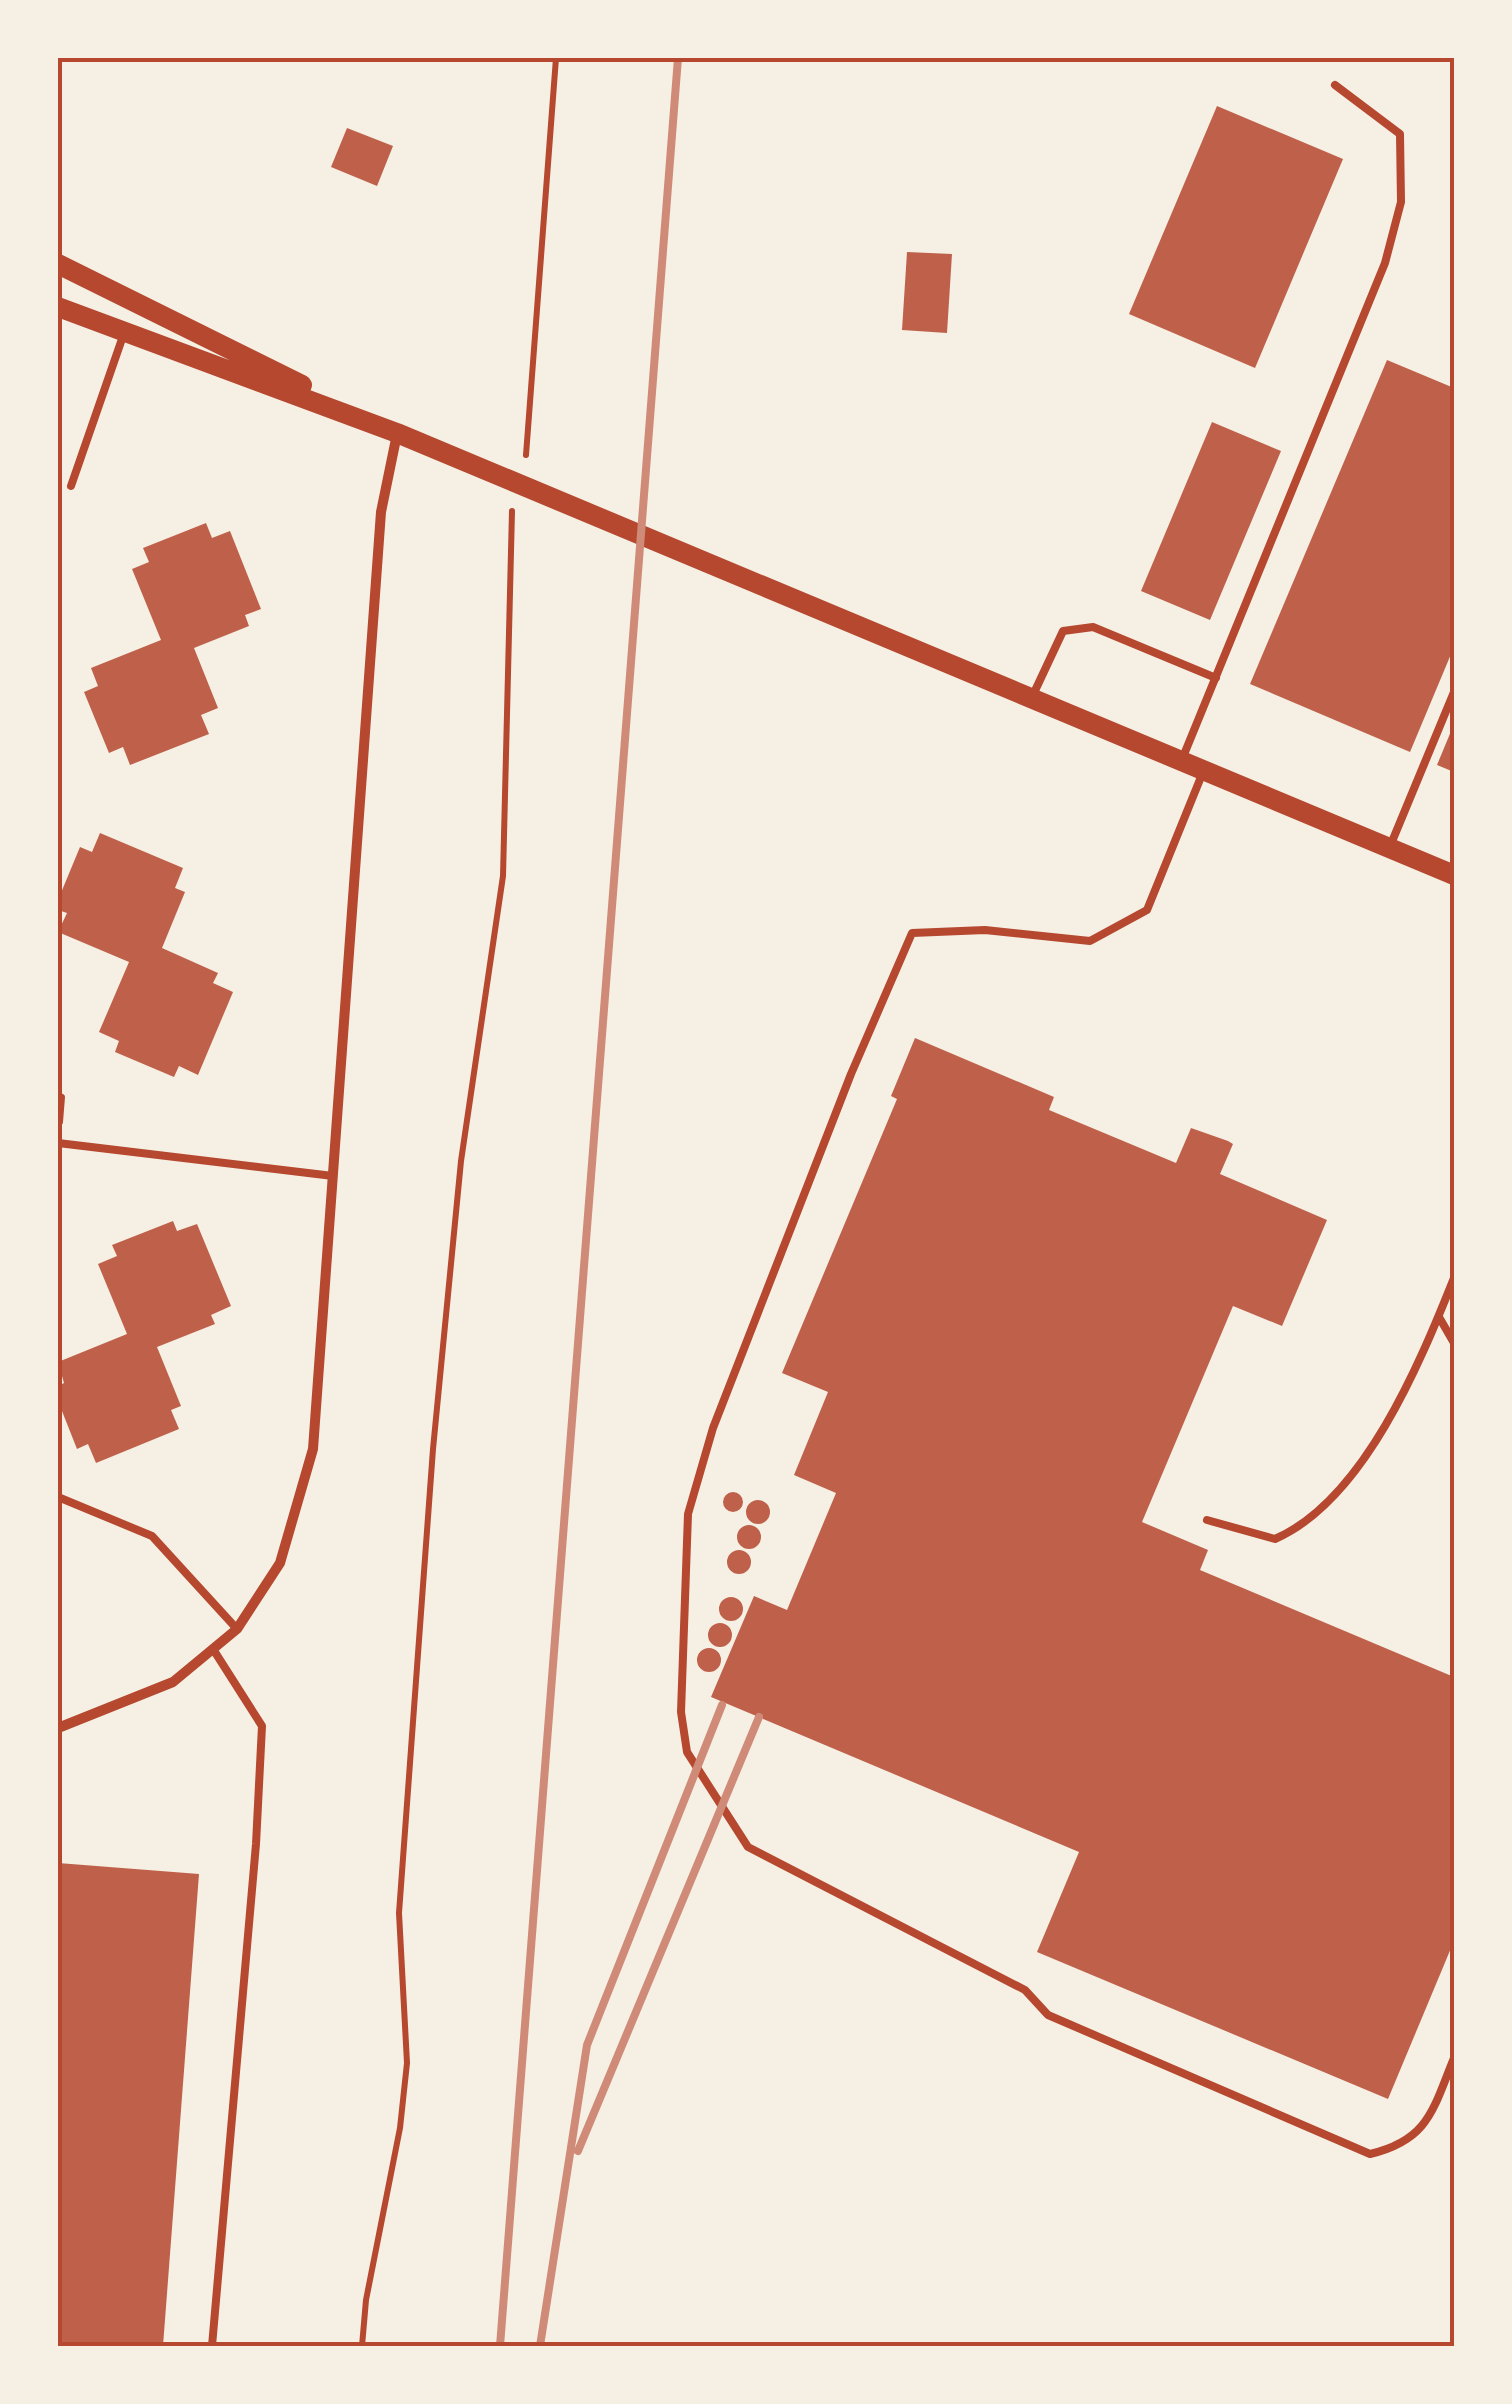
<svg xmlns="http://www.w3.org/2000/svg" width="1512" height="2404" viewBox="0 0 1512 2404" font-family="Signika,sans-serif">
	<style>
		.building { fill: #bf614a }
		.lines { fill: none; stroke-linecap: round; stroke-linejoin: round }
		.path { stroke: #b5482f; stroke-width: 6 }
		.service { stroke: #b5482f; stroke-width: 8 }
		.minor { stroke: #b5482f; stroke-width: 10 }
		.secondary { stroke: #b5482f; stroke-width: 20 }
		.rail { stroke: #cf8b77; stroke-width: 8 }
		.neatline { fill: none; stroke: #b5482f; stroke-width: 4 }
	</style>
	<rect width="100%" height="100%" fill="#f6efe4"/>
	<!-- building -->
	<path class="building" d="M1217,106L1343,159L1255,368L1129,314Z
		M347,128L393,146L377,186L331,167Z
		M907,252L952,254L947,333L902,330Z
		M1387,360L1454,388V647L1410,752L1250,684Z
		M1212,422L1281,451L1210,620L1141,591Z
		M206,523L212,538L230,531L261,609L245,615L249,626L194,648L218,708L201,715L209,734L130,765L123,747L109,753L84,692L98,686L91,668L161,640L132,569L149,562L143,548Z
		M1454,724V772L1437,765Z
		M100,833L183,868L175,888L185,892L162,948L218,973L213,983L233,992L198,1075L179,1066L174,1077L115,1052L119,1041L99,1032L129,962L58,932L67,913L58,910V900L80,847L92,852Z
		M915,1038L1054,1097L1049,1110L1176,1163L1191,1128L1228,1141L1233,1144L1220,1174L1327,1220L1282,1326L1233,1306L1142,1522L1208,1550L1200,1570L1454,1677V1941L1388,2099L1037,1952L1079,1852L711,1697L754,1596L787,1610L836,1493L794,1475L828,1392L782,1373L897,1099L891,1096Z
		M173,1221L177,1231L197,1224L231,1306L211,1315L215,1324L157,1347L181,1406L171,1410L179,1429L96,1463L88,1444L77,1449L58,1401V1386L64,1383L58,1362L127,1334L98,1264L117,1256L112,1245Z
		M723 1502a10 10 0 1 1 20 0a10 10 0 1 1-20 0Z
		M746 1512a12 12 0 1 1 24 0a12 12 0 1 1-24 0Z
		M737 1537a12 12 0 1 1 24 0a12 12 0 1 1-24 0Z
		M727 1562a12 12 0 1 1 24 0a12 12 0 1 1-24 0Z
		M719 1609a12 12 0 1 1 24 0a12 12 0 1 1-24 0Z
		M708 1635a12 12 0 1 1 24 0a12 12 0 1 1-24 0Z
		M697 1660a12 12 0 1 1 24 0a12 12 0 1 1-24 0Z
		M58,1863L199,1874L163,2346H58Z"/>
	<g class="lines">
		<!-- path -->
		<path class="path" d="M526,455L556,58
			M58,1095L62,1097L60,1122
			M362,2346L366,2300L400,2128L407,2063L399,1913L433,1449L461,1161L503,876L512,511"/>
		<!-- service -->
		<path class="service" d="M71,486L123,336
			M1033,695L1063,631L1093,627L1216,678
			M1183,757L1385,263L1401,202L1400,134L1335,85
			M1203,772L1147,910L1090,941L985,930L912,933L851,1074L713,1428L688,1514L681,1712L687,1752L748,1847L1025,1990L1048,2015L1370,2154C1429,2140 1433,2109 1454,2058
			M1391,844L1454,692
			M58,1143L333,1176
			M1439,1317L1454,1343
			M58,1497L152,1536L237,1629
			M1207,1520L1275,1539C1364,1500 1420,1363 1454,1278
			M212,2346L256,1844L262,1726L213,1649"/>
		<!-- minor -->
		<path class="minor" d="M58,1728L173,1682L237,1629L280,1563L313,1449L381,512L397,434"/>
		<!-- secondary -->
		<path class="secondary" d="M58,264L302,385
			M58,307L397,433L1454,875"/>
		<!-- rail -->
		<path class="rail" d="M578,2151L759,1717
			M500,2346L678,58
			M540,2346L587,2045L722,1705"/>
	</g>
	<!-- border -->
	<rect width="1512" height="2404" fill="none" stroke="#f6efe4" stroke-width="120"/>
	<rect x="60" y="60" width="1392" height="2284" class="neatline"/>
</svg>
